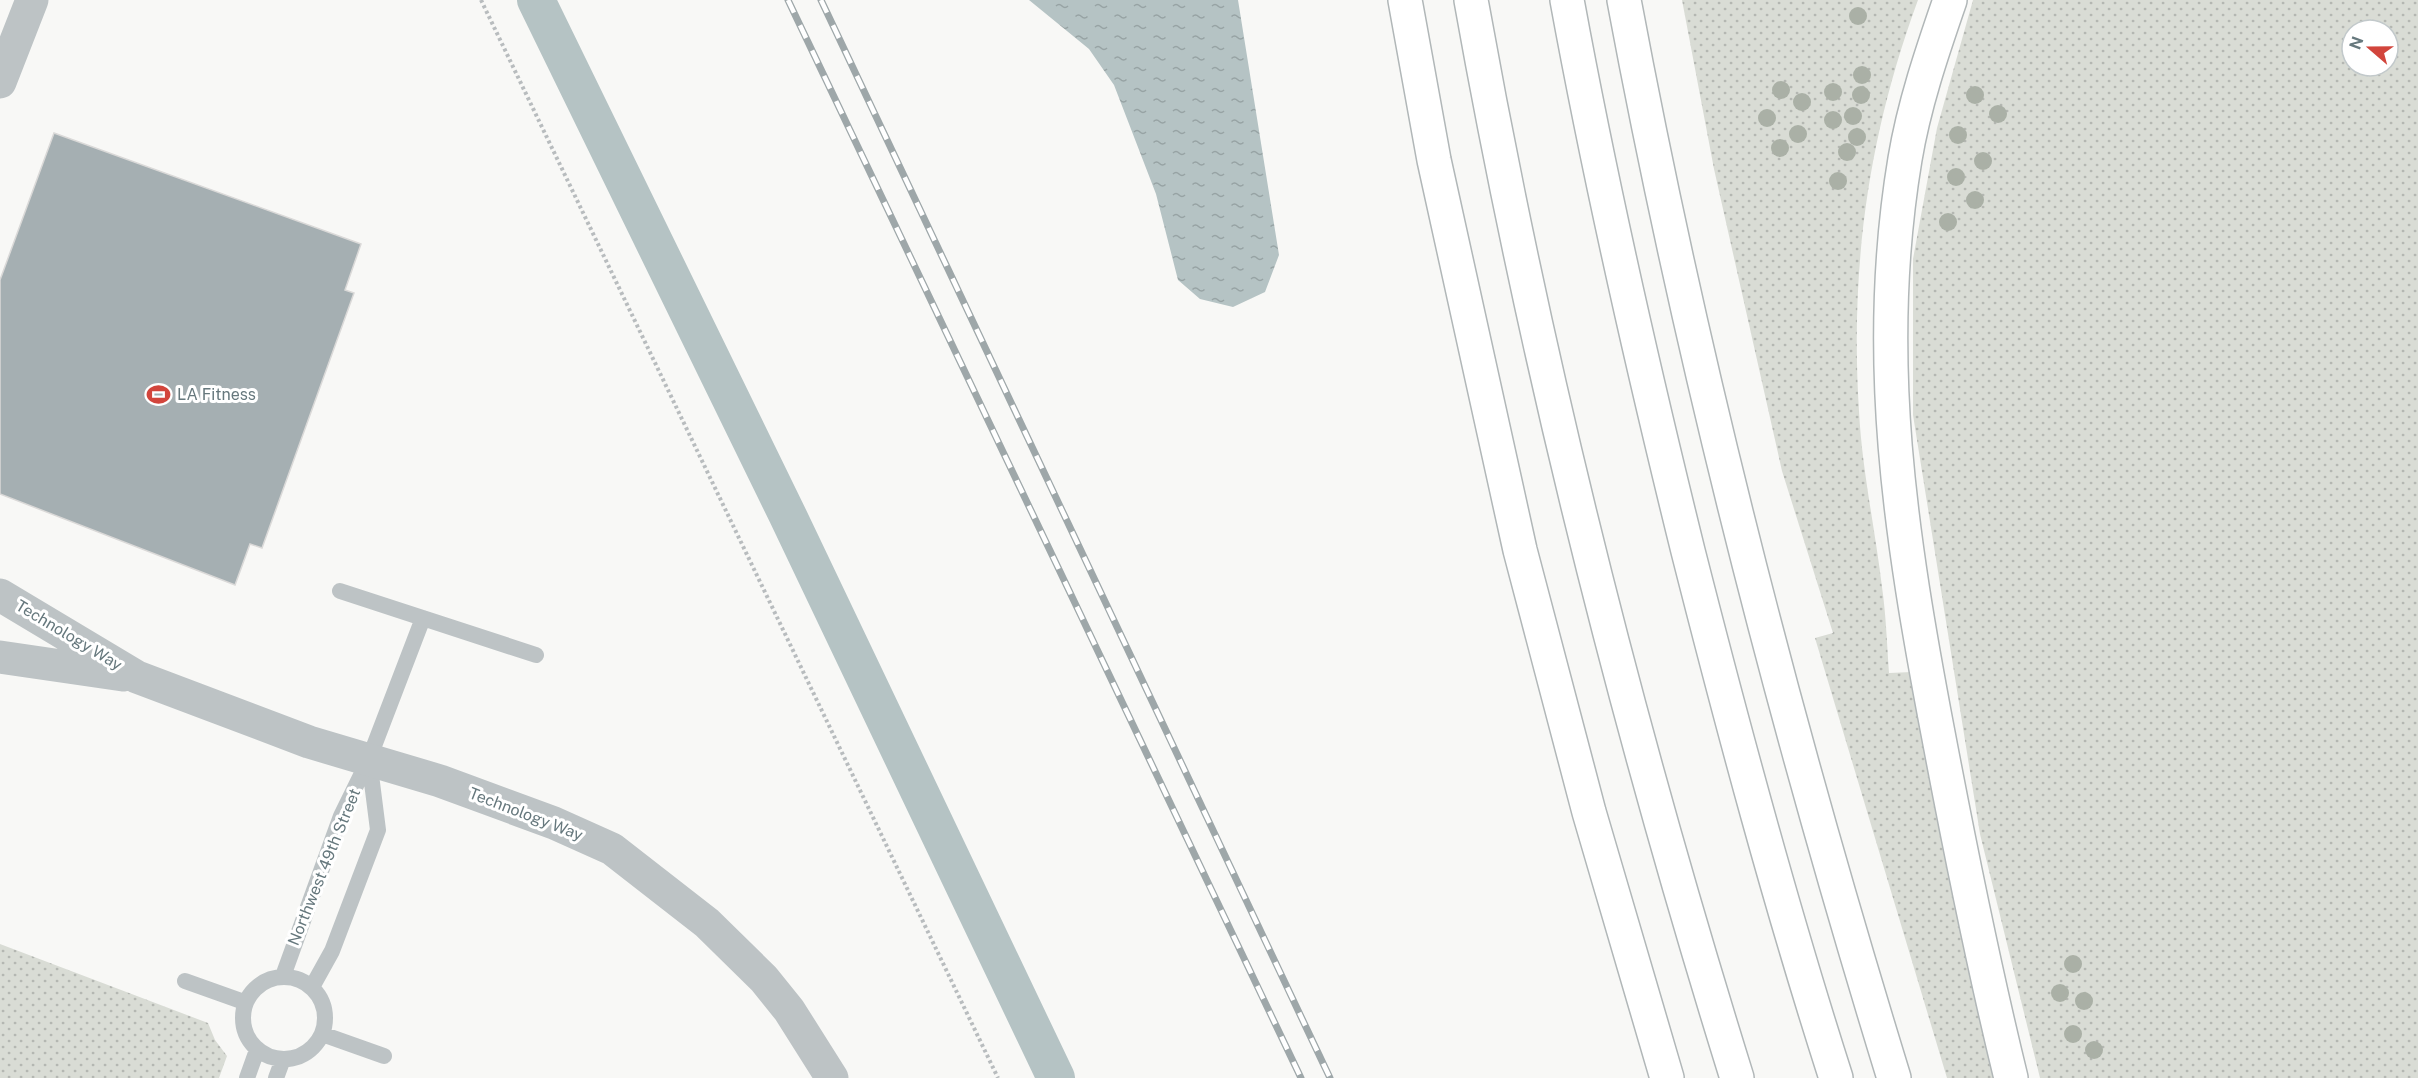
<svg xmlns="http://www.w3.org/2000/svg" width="2418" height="1078" viewBox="0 0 2418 1078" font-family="'Public Sans',sans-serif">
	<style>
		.grass { fill: url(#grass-dots); fill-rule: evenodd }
		.water { fill: url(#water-ripples) }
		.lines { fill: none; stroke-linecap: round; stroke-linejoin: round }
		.canal { stroke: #b5c3c4; stroke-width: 38 }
		.building { fill: #a5afb2; stroke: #dad9d8; stroke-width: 1.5 }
		.motorway-casing { stroke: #b1b7b8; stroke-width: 36 }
		.path { stroke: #b8bcbe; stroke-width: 4; stroke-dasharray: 3 3; stroke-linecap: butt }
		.service { stroke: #bdc3c5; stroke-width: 16 }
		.minor { stroke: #bdc3c5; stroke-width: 33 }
		.tertiary { stroke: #bdc3c5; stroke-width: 33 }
		.motorway { stroke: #fff; stroke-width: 33 }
		.rail-casing { stroke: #9ea7a9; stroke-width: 7 }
		.rail { stroke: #fff; stroke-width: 4.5; stroke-dasharray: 14; stroke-linecap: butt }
		.tree { fill: #aab0a6 }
		.labels { text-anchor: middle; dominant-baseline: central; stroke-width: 6; stroke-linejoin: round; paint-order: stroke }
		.poi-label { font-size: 16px; fill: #66787d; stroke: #fff; text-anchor: start }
		.street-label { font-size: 16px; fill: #66787d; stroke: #fff }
	</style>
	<defs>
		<pattern id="grass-dots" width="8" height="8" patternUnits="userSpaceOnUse" patternTransform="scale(1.5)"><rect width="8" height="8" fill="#d9dcd5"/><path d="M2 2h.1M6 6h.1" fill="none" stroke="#b4b7b2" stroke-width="1.8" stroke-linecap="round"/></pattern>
		<pattern id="water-ripples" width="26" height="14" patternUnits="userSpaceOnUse" patternTransform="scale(1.5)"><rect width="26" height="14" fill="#b5c3c4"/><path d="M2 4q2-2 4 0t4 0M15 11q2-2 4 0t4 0" fill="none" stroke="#97a3a4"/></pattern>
	</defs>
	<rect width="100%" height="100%" fill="#f8f8f6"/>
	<!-- grass -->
	<path class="grass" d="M1682,0H1918C1868,136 1850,267 1859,411C1862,470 1875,528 1882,587C1886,615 1887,644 1889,673L1912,672L2008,1078H1947L1815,638L1833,633L1782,471L1714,169Z
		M1973,0H2418V1078H2040L1980,834L1913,415V259L1937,128ZM2352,30H2388V66H2352Z
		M0,944L208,1023L215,1040L227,1056L219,1078H0Z"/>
	<!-- water -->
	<path class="water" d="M1029,0H1238L1279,255L1265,292L1233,307L1200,299L1178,280L1156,194L1114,85L1089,49Z"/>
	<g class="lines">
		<!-- canal -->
		<path class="canal" d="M536,0L787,514L1056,1078"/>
	</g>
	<!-- building -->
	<path class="building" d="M54,133L361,244L345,290L354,293L262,548L250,544L235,585L0,494V280Z"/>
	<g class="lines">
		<defs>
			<path id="motorway" d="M1405,0L1434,160L1520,550L1589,812L1667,1078
				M1471,0C1536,364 1627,725 1737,1078
				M1567,0C1601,185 1643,369 1688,551C1733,728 1780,904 1836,1078
				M1624,0C1692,364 1785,724 1894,1078
				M1950,0C1932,52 1914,105 1905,159C1872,356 1901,539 1938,733C1960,849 1983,964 2011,1078"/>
		</defs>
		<!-- motorway casing -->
		<use href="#motorway" class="motorway-casing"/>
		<!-- path -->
		<path class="path" d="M481,0L998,1078"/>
		<!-- service -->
		<path class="service" d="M340,591L536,655
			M283,976L341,816L369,759L423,618
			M243 1018a41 41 0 1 1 82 0a41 41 0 1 1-82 0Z
			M185,981L244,1002
			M312,987L332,951L378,830L369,759
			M322,1034L384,1056
			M247,1078L257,1050
			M276,1078L283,1059"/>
		<!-- minor -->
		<path class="minor" d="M0,82L32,0"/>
		<!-- tertiary -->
		<path class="tertiary" d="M0,595L137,677L309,742L440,781L554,823L612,849L707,923L764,979L789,1010L832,1078
			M0,657L123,675"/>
		<!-- motorway -->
		<use href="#motorway" class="motorway"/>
		<defs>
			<path id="rail" d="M788,0L1301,1078
				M821,0L1330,1078"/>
		</defs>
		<!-- rail casing -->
		<use href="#rail" class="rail-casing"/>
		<!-- rail -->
		<use href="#rail" class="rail"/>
	</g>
	<!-- trees -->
	<g class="tree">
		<circle cx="1858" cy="16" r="9"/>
		<circle cx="1862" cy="75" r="9"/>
		<circle cx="1781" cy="90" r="9"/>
		<circle cx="1833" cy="92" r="9"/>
		<circle cx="1861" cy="95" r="9"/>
		<circle cx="1975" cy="95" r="9"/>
		<circle cx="1802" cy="102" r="9"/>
		<circle cx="1998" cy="114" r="9"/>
		<circle cx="1853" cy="116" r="9"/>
		<circle cx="1767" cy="118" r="9"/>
		<circle cx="1833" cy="120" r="9"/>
		<circle cx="1798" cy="134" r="9"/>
		<circle cx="1958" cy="135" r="9"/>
		<circle cx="1857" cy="137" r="9"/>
		<circle cx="1780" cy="148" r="9"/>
		<circle cx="1847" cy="152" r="9"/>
		<circle cx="1983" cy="161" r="9"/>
		<circle cx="1956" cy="177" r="9"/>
		<circle cx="1838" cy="181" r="9"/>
		<circle cx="1975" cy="200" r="9"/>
		<circle cx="1948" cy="222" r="9"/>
		<circle cx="2073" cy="964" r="9"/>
		<circle cx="2060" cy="993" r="9"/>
		<circle cx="2084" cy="1001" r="9"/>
		<circle cx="2073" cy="1034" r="9"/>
		<circle cx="2094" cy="1050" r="9"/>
	</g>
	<!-- icons -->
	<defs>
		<symbol id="stadium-bare" viewBox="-9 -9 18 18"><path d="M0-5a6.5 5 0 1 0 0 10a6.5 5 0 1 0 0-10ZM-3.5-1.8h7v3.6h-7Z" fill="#d2453c" stroke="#fff" stroke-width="2.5" paint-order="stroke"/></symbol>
	</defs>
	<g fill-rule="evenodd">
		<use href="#stadium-bare" x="142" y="378" width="33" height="33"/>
	</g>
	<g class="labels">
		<!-- poi labels -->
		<g class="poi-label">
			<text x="177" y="394">LA Fitness</text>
		</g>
		<!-- street labels -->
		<g class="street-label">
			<text transform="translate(69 635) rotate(31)">Technology Way</text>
			<text transform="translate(526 814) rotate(21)">Technology Way</text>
			<text transform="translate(324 867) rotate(-68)">Northwest 49th Street</text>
		</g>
	</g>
	<!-- north arrow -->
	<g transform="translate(2370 48) rotate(290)"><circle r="28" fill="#ffffff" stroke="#c2c9cb" stroke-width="1.5"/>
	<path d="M0-4.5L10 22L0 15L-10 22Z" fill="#d2453c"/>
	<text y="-9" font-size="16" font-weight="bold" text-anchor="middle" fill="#66787d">N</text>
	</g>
</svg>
